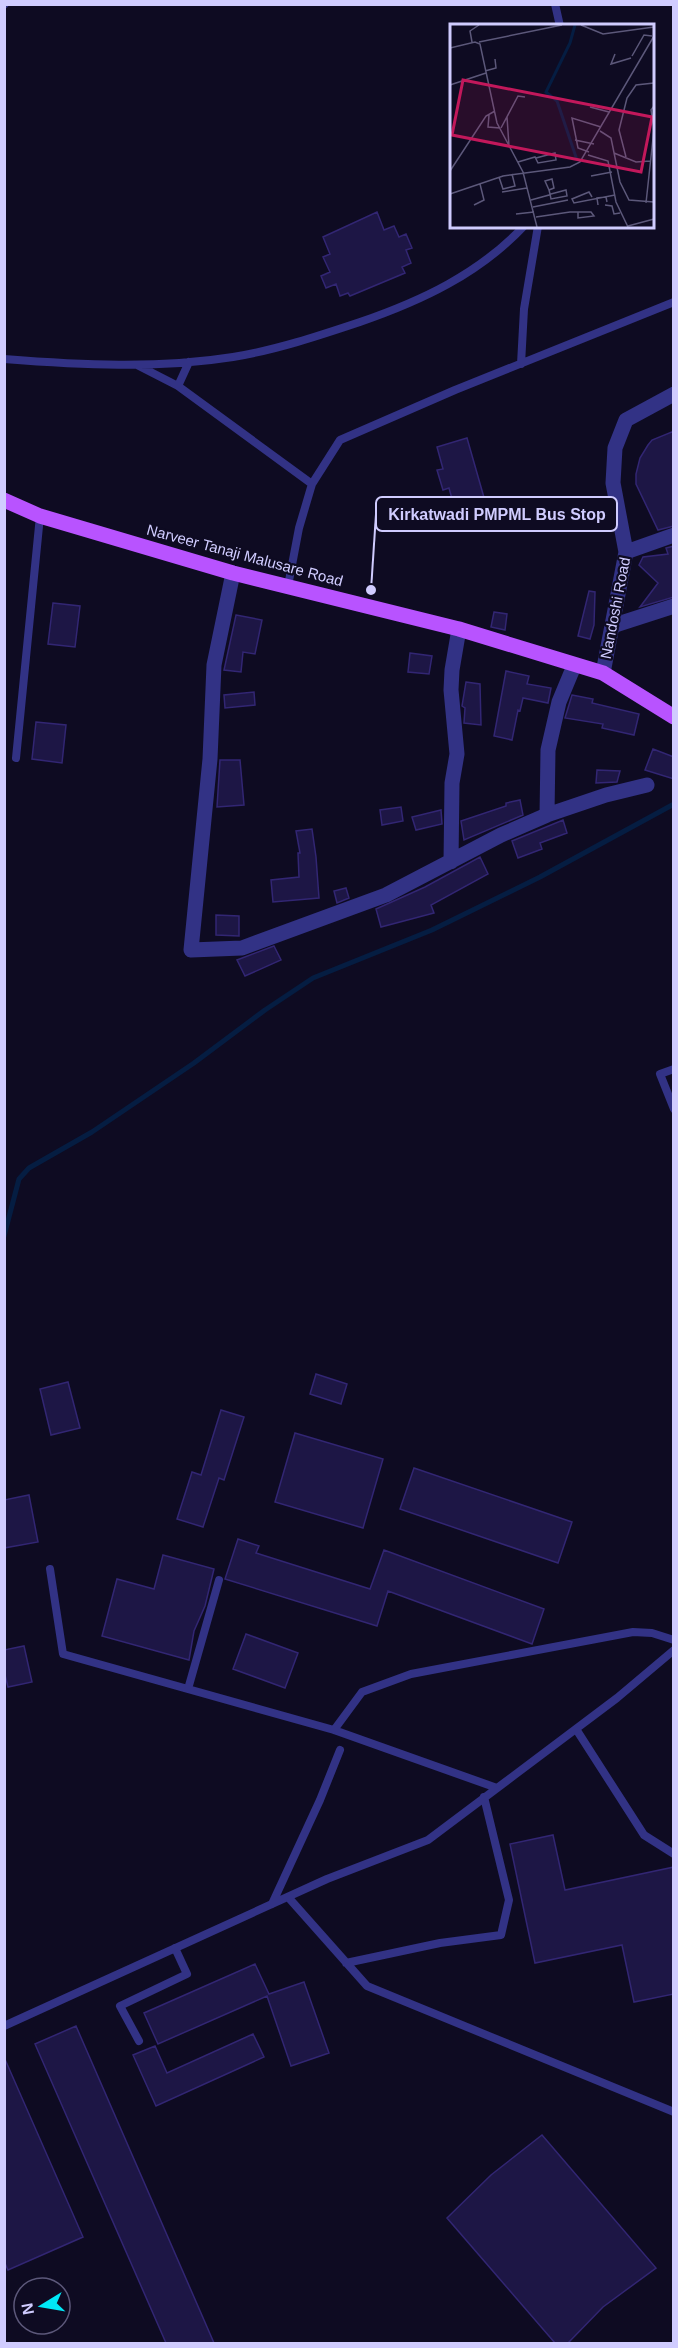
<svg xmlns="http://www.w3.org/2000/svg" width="678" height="2348" viewBox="0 0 678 2348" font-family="Helvetica,sans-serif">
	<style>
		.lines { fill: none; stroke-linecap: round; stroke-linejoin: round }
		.stream { stroke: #051d42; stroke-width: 5 }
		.building { fill: #1d1645; stroke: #322673; stroke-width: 1.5 }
		.lane { stroke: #323285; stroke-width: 8 }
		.street { stroke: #323285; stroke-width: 15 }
		.primary { stroke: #b853ff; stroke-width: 15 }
		.labels { text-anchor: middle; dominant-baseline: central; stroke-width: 4.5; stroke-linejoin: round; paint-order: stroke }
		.street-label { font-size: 15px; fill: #d0ccff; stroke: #0e0b22 }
		.inset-river { fill: none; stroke: #051d42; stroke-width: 3 }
		.inset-road { fill: none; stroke: #5c587a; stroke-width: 1.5 }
		.view { fill: #c2185b; fill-opacity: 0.15; stroke: #c2185b; stroke-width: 3 }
		.inset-edge { fill: none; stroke: #d0ccff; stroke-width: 3 }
		.leader { fill: none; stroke: #d0ccff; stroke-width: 2 }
		.callout-dot { fill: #d0ccff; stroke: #0e0b22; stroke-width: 2 }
		.callout { fill: #0e0b22; stroke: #d0ccff; stroke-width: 2 }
		.callout-label { font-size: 16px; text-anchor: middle; font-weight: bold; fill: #d0ccff }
	</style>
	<rect width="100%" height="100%" fill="#0e0b22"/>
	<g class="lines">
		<!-- stream -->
		<path class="stream" d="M4,1236L19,1179L29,1168L92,1132L194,1063L265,1010L313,978L432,930L540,877L674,804"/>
	</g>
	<!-- building -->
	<path class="building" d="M377,212L384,230L394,226L399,237L406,234L412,248L406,250L411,263L402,267L405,273L350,296L348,293L340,296L336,284L326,288L321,276L330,272L323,257L330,254L323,237Z
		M674,431V526L658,530L636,484V474L640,458L648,445L652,440Z
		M467,438L487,508L457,517L449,488L443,490L437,470L443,469L437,447Z
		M674,546V597L640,607L658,583L639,565L643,557L668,554L666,548Z
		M589,591L595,592L594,625L590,639L578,636Z
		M53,603L80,606L75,647L48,644Z
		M494,612L507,614L505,630L491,627Z
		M236,615L262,620L255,654L243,652L241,672L224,670Z
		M410,653L432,656L429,674L408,672Z
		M506,671L529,676L527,684L551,688L548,703L523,698L520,711L518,710L512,740L494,736Z
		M466,682L480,684L481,725L464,723L465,708L462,706Z
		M254,692L255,705L225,708L224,695Z
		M572,695L593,699L592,703L639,714L634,735L602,728L603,724L565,718Z
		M36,722L66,725L62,763L32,759Z
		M653,749L674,757V779L645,770Z
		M220,760H240L244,805L217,807Z
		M597,770L620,771L617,782L596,783Z
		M520,800L523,815L464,840L461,821L506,806V803Z
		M401,807L403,821L382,825L380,810Z
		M441,810L442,824L416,830L412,817Z
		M563,820L567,833L540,843L542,849L518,858L512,841Z
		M312,829L316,857L319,898L273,902L271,880L299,877L298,853H300L296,831Z
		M480,857L488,874L431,905L434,913L381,927L376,909L425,887Z
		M346,888L349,898L337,903L334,891Z
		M216,915L239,916V936L216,935Z
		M274,946L281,960L245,976L237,960Z
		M316,1374L347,1384L341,1404L310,1394Z
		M68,1382L80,1428L51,1435L40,1389Z
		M221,1410L244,1417L224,1480L219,1478L203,1527L177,1519L192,1472L201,1475Z
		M295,1433L383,1459L363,1528L275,1502Z
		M414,1468L572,1522L558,1563L400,1509Z
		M29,1495L38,1542L4,1548V1500Z
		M238,1539L259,1546L256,1553L370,1589L384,1550L544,1609L532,1644L388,1591L377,1626L225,1579Z
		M163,1555L214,1569L205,1606L194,1631L189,1660L102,1636L117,1579L154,1589Z
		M246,1634L298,1653L285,1688L233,1669Z
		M24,1646L32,1682L8,1687L4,1671V1650Z
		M553,1835L565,1890L674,1867V1994L634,2002L622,1945L535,1963L510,1844Z
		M255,1964L269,1994L304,1982L329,2053L291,2066L267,1996L158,2044L144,2013Z
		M76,2026L214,2343H166L35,2044Z
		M253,2034L264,2057L156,2106L133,2055L155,2046L167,2073Z
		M4,2057L83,2237L8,2270L4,2261Z
		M542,2135L656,2268L603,2307L568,2343H555L447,2218L491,2175Z"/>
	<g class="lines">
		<!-- lane -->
		<path class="lane" d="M555,4L560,26
			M4,5L5,4
			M4,359C80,365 158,369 233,357C276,350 318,336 360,322C421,301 479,274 524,226
			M521,364L524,309L538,226
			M137,365L178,386L312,484
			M178,386L189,362
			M288,586L299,528L312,484L340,440L455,390L674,302
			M16,758L40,516
			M674,1069L660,1074L674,1109
			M50,1569L63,1654L334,1730L497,1788
			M188,1689L219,1580
			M576,1729L644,1835L674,1854
			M334,1730L362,1692L411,1674L633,1632L652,1633L674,1640
			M288,1897L367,1986L674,2112
			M272,1904L320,1800L340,1750
			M346,1963L440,1943L501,1935L509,1900L484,1797
			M4,2026L327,1879L428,1840L617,1698L674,1650
			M139,2041L120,2006L187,1974L175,1948"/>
		<!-- street -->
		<path class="street" d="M626,552L674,535
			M233,573L214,665L210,759L191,950L242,948L386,895L501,835L547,815L548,750L559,702L574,666
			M612,626L674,606
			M603,673L626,552L613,483L615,448L626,420L674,394
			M544,816L606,795L647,785
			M451,862L452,783L457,754L451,690L452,670L459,629"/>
		<!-- primary -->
		<path class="primary" d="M4,500L40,516L233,573L459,629L603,673L674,717"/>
	</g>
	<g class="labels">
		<!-- street labels -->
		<g class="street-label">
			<text transform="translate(245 555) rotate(15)">Narveer Tanaji Malusare Road</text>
			<text transform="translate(615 608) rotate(-79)">Nandoshi Road</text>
		</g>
	</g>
	<!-- overview -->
	<g transform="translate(450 24)">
		<rect width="204" height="204" fill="#0e0b22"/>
		<path class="inset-river" d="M125,1L120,19L96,68L107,77L127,136"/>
		<path class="inset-road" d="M131,1L153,10L204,3M22,18L20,7L29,1M29,18L112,1M0,24L25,18L30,20L47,99L73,148L87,203M165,30L161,40L181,34M182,32L194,11L202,12M35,47L46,44L45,35M0,61L36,49M204,82L201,86L204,103M140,83L159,88M39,91L38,103L50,104M57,93L59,122M51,104L68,72L75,73M150,107L161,114L170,158L179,176L204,178M125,116L144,120M139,128L128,124L122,94L151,103M164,129L186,138L200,137M138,131L158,137L166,178L178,203M176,133L169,106L177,74L186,61L204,59M68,138L85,133L88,139L106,136L105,129L86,134M0,147L36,92L45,87M141,152L162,148M49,153L53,165L65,162L62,150M52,168L77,164M0,170L53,152L120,143L130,138L204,12M142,173L139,168L122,175L124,179L165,171M81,176L99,171L100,170H101L116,166L117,172L101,175L100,170L99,166L95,157L102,155L104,164L99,166M196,179L204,105M24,181L34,176L30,160M148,181L147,174L156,173L157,178M155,181L162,182L164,190L170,189M83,183L118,176M66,190L84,188M86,193L120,188H141L144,192L128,194V188M178,202L204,195"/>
		<path class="view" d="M13,56L202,93L191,148L2,111Z"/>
		<rect width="204" height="204" class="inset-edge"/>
	</g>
	<!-- callouts -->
	<path class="leader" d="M371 590L376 514"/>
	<circle class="callout-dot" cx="371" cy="590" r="6"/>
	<rect class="callout" x="376" y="497" width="241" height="34" rx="6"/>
	<g class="callout-label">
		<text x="497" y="520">Kirkatwadi PMPML Bus Stop</text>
	</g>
	<!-- border -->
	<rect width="678" height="2348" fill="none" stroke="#d0ccff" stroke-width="12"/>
	<!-- north arrow -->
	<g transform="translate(42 2306) rotate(259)"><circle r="28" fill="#0e0b22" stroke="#5c587a" stroke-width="1.5"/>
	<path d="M0-4.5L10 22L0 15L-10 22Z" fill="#00e8f7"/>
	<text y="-9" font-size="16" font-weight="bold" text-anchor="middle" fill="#d0ccff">N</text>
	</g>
</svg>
